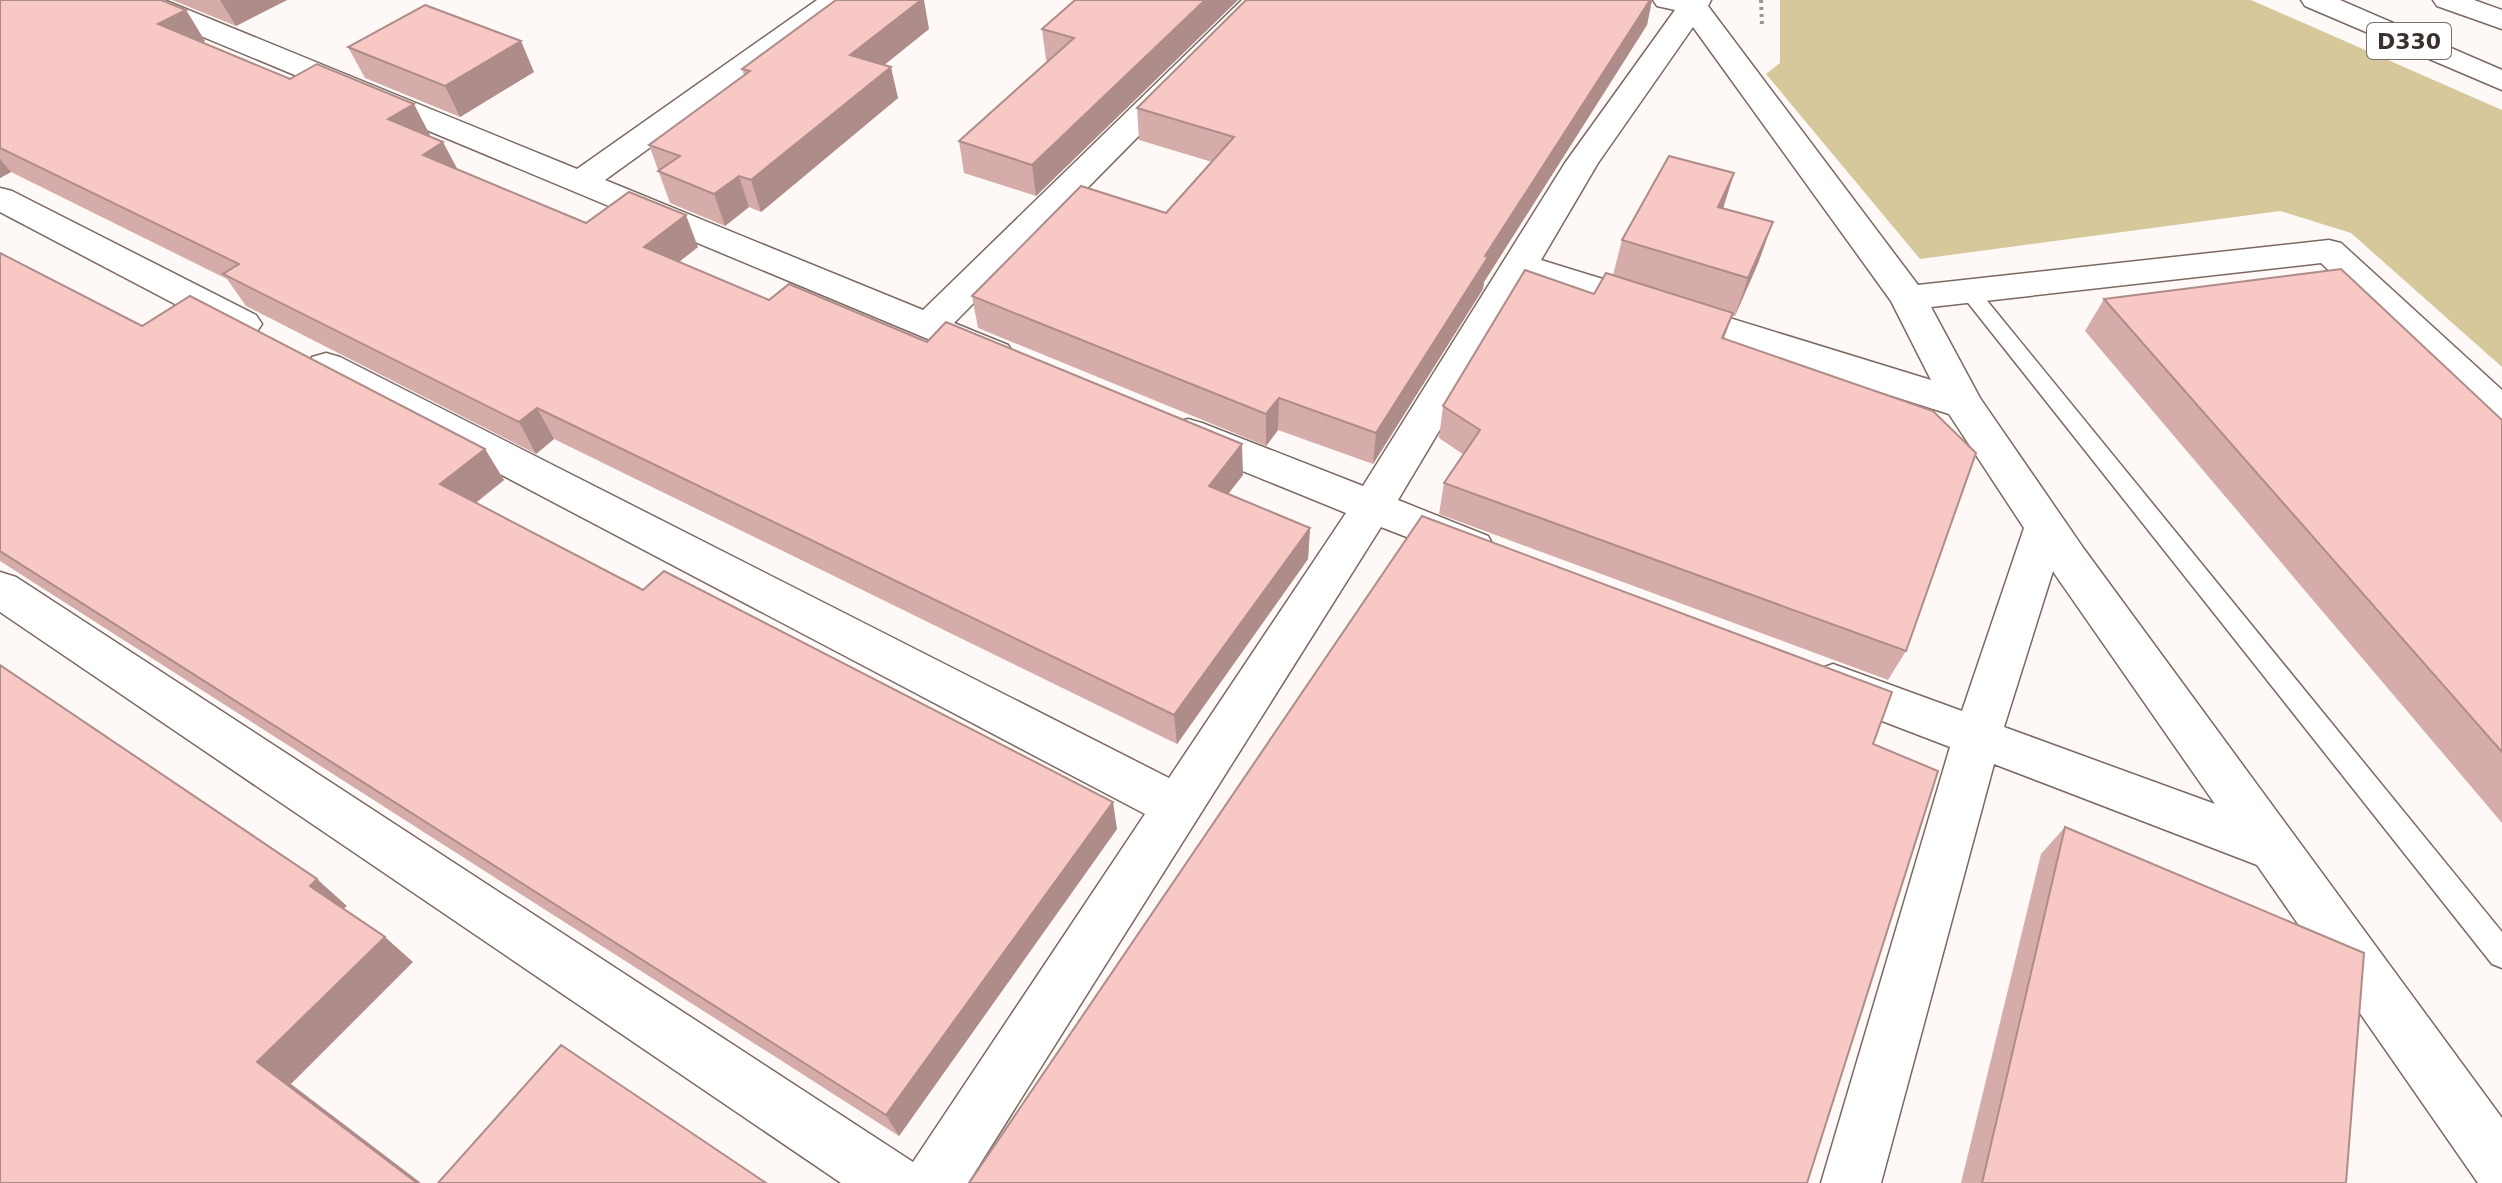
<svg xmlns="http://www.w3.org/2000/svg" width="2502" height="1183" viewBox="0 0 2502 1183" font-family="'DejaVu Sans',sans-serif">
	<style>
		.green { fill: #d6c89b }
		.lines { fill: none; stroke-linecap: round; stroke-linejoin: round }
		.lane-casing { stroke: #7b6961; stroke-width: 3 }
		.street-casing { stroke: #7b6961; stroke-width: 3 }
		.highway-casing { stroke: #7b6961; stroke-width: 3 }
		.path { stroke: #9c9693; stroke-width: 4; stroke-dasharray: 3 4; stroke-linecap: butt }
		.lane { fill: #fff; fill-rule: evenodd }
		.street { fill: #fff; fill-rule: evenodd }
		.highway { fill: #fff; fill-rule: evenodd }
		.wall { fill: #d5aca9 }
		.shaded-wall { fill: #ae8c89 }
		.building { fill: #f8c8c4; stroke: #ae8c89; stroke-width: 2 }
		.labels { text-anchor: middle; dominant-baseline: central; stroke-width: 6; stroke-linejoin: round; paint-order: stroke }
		.shield { fill: #fff; stroke: #75706d; stroke-width: 2 }
		.shield-label { font-size: 22px; font-weight: bold; fill: #3a322e }
	</style>
	<rect width="100%" height="100%" fill="#fef9f7"/>
	<!-- green -->
	<path class="green" d="M1780,0H2251L2502,110V367L2351,233L2280,211L1920,259L1766,74L1780,63Z"/>
	<g class="lines">
		<defs>
			<path id="lane" d="M1968,284L1975,286L2502,932V968L2492,964L1961,294L1958,290L1961,286Z"/>
			<path id="street" d="M125,0H164L577,169L817,0H850L846,6L605,180L923,310L1242,0H1273L954,323L1008,345L1014,354L1008,363L995,367L129,6Z
				M1653,0H1711L1708,6L1918,285L2329,240L2341,243L2502,390V426L2488,422L2321,263L1931,307L1980,398L2084,549L2502,1118V1183H2478L2257,865L1994,764L1881,1183H1821L1950,747L1817,696L1810,683L1817,670L1833,664L1962,711L2024,528L1949,414L1529,280L1398,500L1488,536L1494,547L1488,558L1473,563L1381,527L968,1183H841L0,612V572L16,577L913,1162L1145,814L312,375L307,366L312,357L326,353L340,357L1169,778L1346,513L1174,443L1168,433L1174,423L1188,419L1202,423L1363,486L1565,163L1675,10L1657,6ZM1693,27L1891,301L1931,380L1541,260L1598,163ZM2053,571L2054,573L2215,804L2004,727Z
				M0,188L12,191L256,315L262,324L256,333L243,336L230,333L0,212Z"/>
			<path id="highway" d="M2301,0H2340L2502,70V90L2305,6Z
				M2433,0H2474L2502,10V29L2437,6Z"/>
		</defs>
		<!-- lane casing -->
		<use href="#lane" class="lane-casing"/>
		<!-- street casing -->
		<use href="#street" class="street-casing"/>
		<!-- highway casing -->
		<use href="#highway" class="highway-casing"/>
		<!-- path -->
		<path class="path" d="M1761,0L1762,25"/>
		<!-- lane -->
		<use href="#lane" class="lane"/>
		<!-- street -->
		<use href="#street" class="street"/>
		<!-- highway -->
		<use href="#highway" class="highway"/>
	</g>
	<!-- wall -->
	<path class="wall" d="M0,0L186,10L205,41L202,43L430,135L429,136L457,169L586,223L698,247L679,262L769,300L1243,475L1228,494L1310,528L1308,559L1177,744L554,439L536,454L246,306L227,279L11,172L0,178Z
		M172,0H287L236,26Z
		M1238,0L1036,196L964,173L959,141L1048,61L1046,60L1042,29Z
		M1246,0H1652L1647,25L1484,282L1483,289L1373,464L1278,430L1266,446L978,328L972,296L1166,213L1212,162L1139,140L1137,108Z
		M929,29L884,65L898,98L761,212L749,207L725,226L670,203L649,145L744,75L742,69Z
		M348,47L534,72L460,117L365,78Z
		M1734,173L1723,208L1759,261L1735,316H1732L1724,339L1906,651L1888,680L1439,514L1444,483L1464,455L1439,438L1443,406L1594,294L1613,275L1622,240Z
		M0,253L142,326L485,449L504,480L476,503L643,590L1117,829L899,1136L0,561Z
		M2104,299L2502,420V823L2085,331Z
		M2065,827L2346,1183H1961L2041,854Z"/>
	<!-- shaded-wall -->
	<path class="shaded-wall" d="M220,0H287L236,26Z
		M921,0H924L929,29L858,86L850,55Z
		M1205,0H1238L1036,196L1032,165Z
		M1650,0H1652L1647,25L1484,282L1483,289L1373,464L1376,433L1485,256Z
		M186,10L205,41L177,55L158,24Z
		M521,41L534,72L460,117L445,86Z
		M891,67L898,98L761,212L751,180Z
		M414,104L430,135L405,151L388,119Z
		M443,142L460,174L423,155Z
		M0,159L11,172L0,178Z
		M1734,173L1722,212L1718,207Z
		M739,176L749,207L725,226L714,194Z
		M686,215L698,247L657,279L644,247Z
		M1773,222L1759,261L1735,316L1748,278Z
		M1279,398L1278,430L1266,446V414Z
		M537,408L554,439L536,454L519,422Z
		M1242,444L1243,475L1210,517L1209,486Z
		M485,449L504,480L460,515L440,484Z
		M1310,528L1308,559L1177,744L1174,715Z
		M1113,802L1117,829L899,1136L886,1115Z
		M317,879L347,906L339,912L310,886Z
		M385,937L413,962L291,1084L421,1183H417L257,1062Z"/>
	<!-- building -->
	<path class="building" d="M0,0H161L186,10L158,24L290,79L317,64L414,104L388,119L443,142L423,155L586,223L629,192L686,215L644,247L769,300L789,284L927,342L946,322L1242,444L1209,486L1310,528L1174,715L537,408L519,422L223,274L239,264L0,148Z
		M836,0H921L850,55L891,67L751,180L739,176L714,194L658,171L680,156L649,145L750,71L742,69Z
		M1075,0H1205L1032,165L959,141L1074,38L1042,29Z
		M1246,0H1650L1485,256L1488,257L1376,433L1279,398L1266,414L972,296L1081,186L1166,213L1234,137L1137,108Z
		M425,5L521,41L445,86L348,47Z
		M1669,156L1734,173L1718,207L1773,222L1748,278L1622,240Z
		M0,253L142,326L190,296L485,449L440,484L643,590L664,571L1113,802L886,1115L0,551Z
		M2341,269L2502,420V752L2104,299Z
		M1525,270L1594,294L1606,273L1733,313L1722,338L1933,411L1976,453L1906,651L1444,483L1480,430L1443,406Z
		M1422,516L1892,692L1873,744L1938,771L1807,1183H969Z
		M0,665L317,879L310,886L385,937L257,1062L417,1183H0Z
		M2065,827L2364,953L2346,1183H1982Z
		M561,1045L766,1183H438Z"/>
	<g class="labels">
		<!-- shield labels -->
		<rect class="shield" x="2367" y="23" width="84" height="36" rx="6"/>
		<g class="shield-label">
			<text x="2409" y="41">D330</text>
		</g>
	</g>
</svg>
